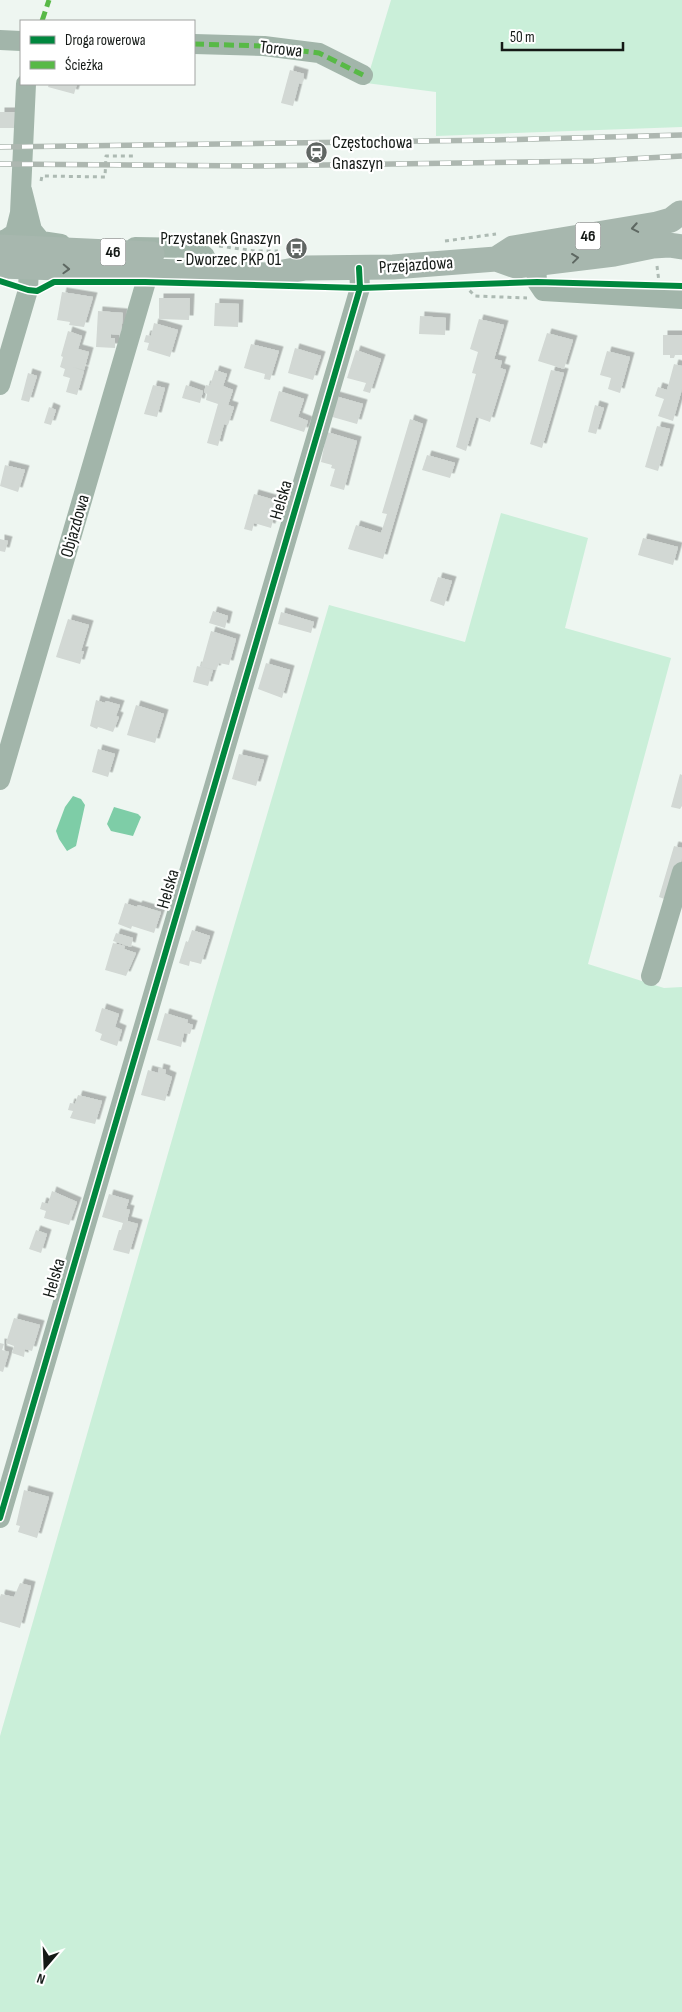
<svg xmlns="http://www.w3.org/2000/svg" width="682" height="2012" viewBox="0 0 682 2012" font-family="'Sofia Sans Condensed',sans-serif">
	<style>
		.green { fill: #caefd9 }
		.water { fill: #7ecda7 }
		.building { fill: #d2d8d4; filter: url(#shadow) }
		.lines { fill: none; stroke-linecap: round; stroke-linejoin: round }
		.path { stroke: #adbab3; stroke-width: 3; stroke-dasharray: 4 4; stroke-linecap: butt }
		.minor { stroke: #a2b5aa; stroke-width: 20 }
		.major { stroke: #a7b7ae; stroke-width: 25 }
		.rail-casing { stroke: #adb7b0; stroke-width: 5.5 }
		.rail { stroke: #fff; stroke-width: 4; stroke-dasharray: 11; stroke-linecap: butt }
		.quiet { stroke: #58b947; stroke-width: 5; stroke-dasharray: 10 5; stroke-linecap: butt }
		.cycleway-casing { stroke: #fff; stroke-width: 9 }
		.cycleway { stroke: #00873e; stroke-width: 6 }
		.oneway { stroke: #5e6862 }
		.labels { text-anchor: middle; dominant-baseline: central; stroke-width: 4.5; stroke-linejoin: round; paint-order: stroke }
		.shield { fill: #fff; stroke: #5a5e5c; stroke-width: 1 }
		.shield-label { font-size: 16px; font-weight: bold; fill: #141916 }
		.street-label { font-size: 18px; fill: #141916; stroke: #fff }
		.poi-label { font-size: 18px; fill: #141916; stroke: #fff; text-anchor: start }
	</style>
	<defs>
		<filter id="shadow"><feDropShadow dx="4.5" dy="-4.5" stdDeviation="0" flood-color="#0004"/></filter>
	</defs>
	<rect width="100%" height="100%" fill="#eef6f1"/>
	<!-- green -->
	<path class="green" d="M391,0H682V127L436,136V92L366,83Z
		M501,513L588,538L565,628L671,658L588,964L664,988L682,987V2012H0V1736L214,994L329,605L465,642Z"/>
	<!-- water -->
	<path class="water" d="M73,796L81,799L85,805L76,846L67,851L59,839L56,831L65,807Z
		M114,807L138,814L141,817L133,836L111,831L107,824Z"/>
	<!-- building -->
	<path class="building" d="M290,70L304,74L302,84L299,83L293,106L281,103Z
		M49,84H77L74,94L48,87Z
		M0,112H15V128H0Z
		M62,292L93,297L84,327L69,325L70,322L57,320Z
		M159,298H190L189,320L159,319Z
		M215,303L239,304L238,327L214,326Z
		M98,311L123,313L121,335L111,334V338H115V348L96,347Z
		M420,316L446,318L445,335L419,334Z
		M479,319L504,325L494,359L502,361L500,368L506,370L490,422L476,417L466,451L456,447L476,374L472,373L478,352L470,349Z
		M154,323L178,330L170,357L147,350L149,343L144,342L146,335L151,336Z
		M68,331L82,336L78,349L89,352L84,370L73,367L84,371L77,395L66,392L70,378L63,376L65,369L60,367L63,357L61,356Z
		M547,333L573,340L564,369L538,361Z
		M663,335H682V355H675L674,358H670V355H663Z
		M251,344L279,351L270,380L264,379L265,374L244,368Z
		M295,348L321,356L313,380L288,373Z
		M356,350L381,359L370,393L363,391L366,383L347,378Z
		M607,351L630,357L620,393L608,389L611,378L600,375Z
		M674,364L682,366V389L673,421L658,416L664,399L655,396L658,387L667,390Z
		M215,370L227,374L223,386L233,390L228,405L234,407L228,425L224,424L218,446L207,443L218,404L206,400L207,394L204,392L206,385L210,386Z
		M551,370L564,373L542,448L530,444Z
		M28,373L37,376L29,402L21,400Z
		M153,385L165,388L157,417L144,414Z
		M186,385L203,391L200,403L182,398Z
		M279,391L304,399L298,417L308,421L304,432L270,421Z
		M335,396L363,404L357,424L329,416Z
		M595,405L604,408L596,434L588,432Z
		M49,407L56,410L51,425L44,423Z
		M410,419L423,424L383,559L348,549L356,525L381,533L387,514L382,513Z
		M657,426L670,429L658,471L645,467Z
		M327,432L357,441L344,490L330,486L335,469L331,468L332,465L321,462Z
		M427,455L455,463L450,478L422,470Z
		M5,465L25,470L18,492L0,486Z
		M254,494L278,501L271,528L254,523L252,531L244,529Z
		M643,538L678,547L673,565L638,555Z
		M0,539L8,541L5,552L0,551Z
		M438,577L452,581L444,606L430,601Z
		M213,611L228,616L225,628L209,623Z
		M281,612L314,622L311,633L278,624Z
		M68,619L89,625L81,651H84L80,664L56,657Z
		M211,631L236,639L229,665L219,663L216,670L203,667L213,670L208,686L193,682L197,666L201,667Z
		M266,663L290,670L282,698L258,689Z
		M96,700L105,703L106,701L120,705L116,716L119,717L113,732L98,727L97,729L90,726Z
		M136,705L164,714L155,743L127,735Z
		M98,749L115,754L108,777L92,772Z
		M239,754L264,760L256,786L232,779Z
		M680,774L682,775V806L680,809L671,807Z
		M674,846L682,848V858L670,901L659,897Z
		M125,903L137,907L138,905L161,912L154,933L132,926L131,929L118,924Z
		M192,930L210,936L201,964L190,961L189,966L179,963L186,941L188,942Z
		M116,933L133,938L131,947L113,941Z
		M113,943L125,946L124,949L136,953L126,976L105,970Z
		M102,1008L119,1014L115,1027L122,1030L117,1046L100,1040L102,1034L95,1031Z
		M165,1013L188,1020L187,1023L193,1025L190,1034L184,1033L181,1047L157,1040Z
		M159,1068L166,1070L165,1074L172,1077L165,1101L141,1095L148,1070L158,1073Z
		M78,1095L102,1101L95,1124L70,1118L73,1111L68,1110L70,1103L75,1104Z
		M52,1191L77,1202L69,1225L44,1218L46,1211L40,1209L42,1202L48,1204Z
		M109,1194L129,1200L126,1209L130,1210L127,1221L138,1224L129,1254L113,1250L119,1230H121L123,1223L102,1217Z
		M36,1230L47,1234L41,1253L29,1249Z
		M14,1318L40,1325L32,1351L25,1349L24,1357L12,1353L14,1346L6,1343Z
		M0,1343L4,1344L2,1350L9,1352L3,1372L0,1371Z
		M24,1490L49,1497L37,1538L18,1532L20,1526L16,1525Z
		M20,1583L31,1586L20,1628L0,1622V1597L1,1594L14,1597Z"/>
	<g class="lines">
		<!-- path -->
		<path class="path" d="M41,181L42,176L105,177L106,156H133
			M445,241L496,234
			M219,246L255,251H278
			M657,266L659,282
			M464,285L475,296L527,298"/>
		<!-- minor -->
		<path class="minor" d="M0,40L21,41
			M194,44L264,46L319,53L363,75
			M22,190L32,230L41,241L61,244
			M0,241L6,239L15,233L20,213L26,84
			M135,247L193,248L205,256
			M536,264L537,282L543,291L682,299
			M0,385L28,290L29,267
			M0,780L145,285L146,271
			M651,976L682,872
			M0,1518L360,288L359,268"/>
		<!-- major -->
		<path class="major" d="M0,247L152,254
			M496,259L513,248L657,224L671,220L680,213
			M0,266L267,275L305,268L393,267L496,259L516,266L614,254L653,246L669,245L682,247"/>
		<defs>
			<path id="rail" d="M0,147L496,140L682,135
				M0,164L258,166L593,161L682,156"/>
		</defs>
		<!-- rail casing -->
		<use href="#rail" class="rail-casing"/>
		<!-- rail -->
		<use href="#rail" class="rail"/>
		<!-- quiet -->
		<path class="quiet" d="M42,21L49,0
			M194,44L264,46L319,53L363,75"/>
		<defs>
			<path id="cycleway" d="M0,281L28,290L37,291L54,282H145L360,288L537,282L682,286
				M0,1518L360,288L359,268"/>
		</defs>
		<!-- cycleway casing -->
		<use href="#cycleway" class="cycleway-casing"/>
		<!-- cycleway -->
		<use href="#cycleway" class="cycleway"/>
	</g>
	<!-- one-way arrows -->
	<defs><path id="oneway-chevron" d="M-2-3.5L2.5 0L-2 3.5" fill="none" stroke-width="1.6" stroke-linecap="round" stroke-linejoin="round" transform="scale(1.25)"/></defs>
	<g class="oneway">
		<use href="#oneway-chevron" transform="translate(635 228) rotate(170)"/>
		<use href="#oneway-chevron" transform="translate(575 258) rotate(-7)"/>
		<use href="#oneway-chevron" transform="translate(66 269) rotate(2)"/>
	</g>
	<!-- icons -->
	<defs>
		<symbol id="station-disc" viewBox="-11 -11 22 22"><circle r="9.5" fill="#606663" stroke="#fff"/><path d="M-3-6H3Q5-6 5-4V2Q5 4 3 4L4.5 6H3L1.5 4h-3L-3 6H-4.5L-3 4Q-5 4-5 2V-4Q-5-6-3-6ZM-3.5-4v3h7v-3ZM-3.5 1v1.5H-2V1ZM2 1v1.5H3.5V1Z" fill="#fff"/></symbol>
		<symbol id="bus-disc" viewBox="-11 -11 22 22"><circle r="9.5" fill="#606663" stroke="#fff"/><path d="M-5-6H5V4H4V6H2V4H-2V6H-4V4H-5ZM-3.5-4V0h7V-4ZM-3.5 1.2v1.5H-2V1.2ZM2 1.2v1.5H3.5V1.2Z" fill="#fff"/></symbol>
	</defs>
	<g fill-rule="evenodd">
		<use href="#station-disc" x="304" y="140" width="25" height="25"/>
		<use href="#bus-disc" x="284" y="236" width="25" height="25"/>
	</g>
	<g class="labels">
		<!-- shield labels -->
		<g class="shield">
			<rect x="575.5" y="222.5" width="25" height="27" rx="4"/>
			<rect x="100.5" y="238.5" width="25" height="27" rx="4"/>
		</g>
		<g class="shield-label">
			<text x="588" y="236">46</text>
			<text x="113" y="252">46</text>
		</g>
		<!-- street labels -->
		<g class="street-label">
			<text transform="translate(281 49) rotate(6)">Torowa</text>
			<text transform="translate(416 265) rotate(-4)">Przejazdowa</text>
			<text transform="translate(281 500) rotate(-74)">Helska</text>
			<text transform="translate(75 526) rotate(-74)">Objazdowa</text>
			<text transform="translate(168 889) rotate(-74)">Helska</text>
			<text transform="translate(54 1278) rotate(-74)">Helska</text>
		</g>
		<!-- poi labels -->
		<g class="poi-label">
			<text x="332" y="142">Częstochowa<tspan x="332" dy="21">Gnaszyn</tspan></text>
			<text x="281" y="238" text-anchor="end">Przystanek Gnaszyn<tspan x="281" dy="21">- Dworzec PKP 01</tspan></text>
		</g>
	</g>
	<!-- legend -->
	<rect x="20" y="20" width="175" height="65" fill="#ffffff" stroke="#a1a3a2"/>
	<rect x="30" y="36" width="25" height="8" fill="#00873e" stroke="#a1a3a2"/>
	<text x="65" y="45" font-size="15" fill="#141916">Droga rowerowa</text>
	<rect x="30" y="61" width="25" height="8" fill="#58b947" stroke="#a1a3a2"/>
	<text x="65" y="70" font-size="15" fill="#141916">Ścieżka</text>
	<!-- north arrow -->
	<g transform="translate(45 1967) rotate(199)" stroke="#ffffff" stroke-width="4" paint-order="stroke">
	<path d="M0-4L9 19L0 12L-9 19Z" fill="#141916"/>
	<text y="-8" font-size="14" font-weight="bold" text-anchor="middle" fill="#141916">N</text>
	</g>
	<!-- scale -->
	<path d="M502 42v8h121v-8" fill="none" stroke="#141916" stroke-width="2.5"/>
	<text x="510" y="42" font-size="15" fill="#141916" stroke="#ffffff" stroke-width="4" paint-order="stroke">50 m</text>
</svg>
